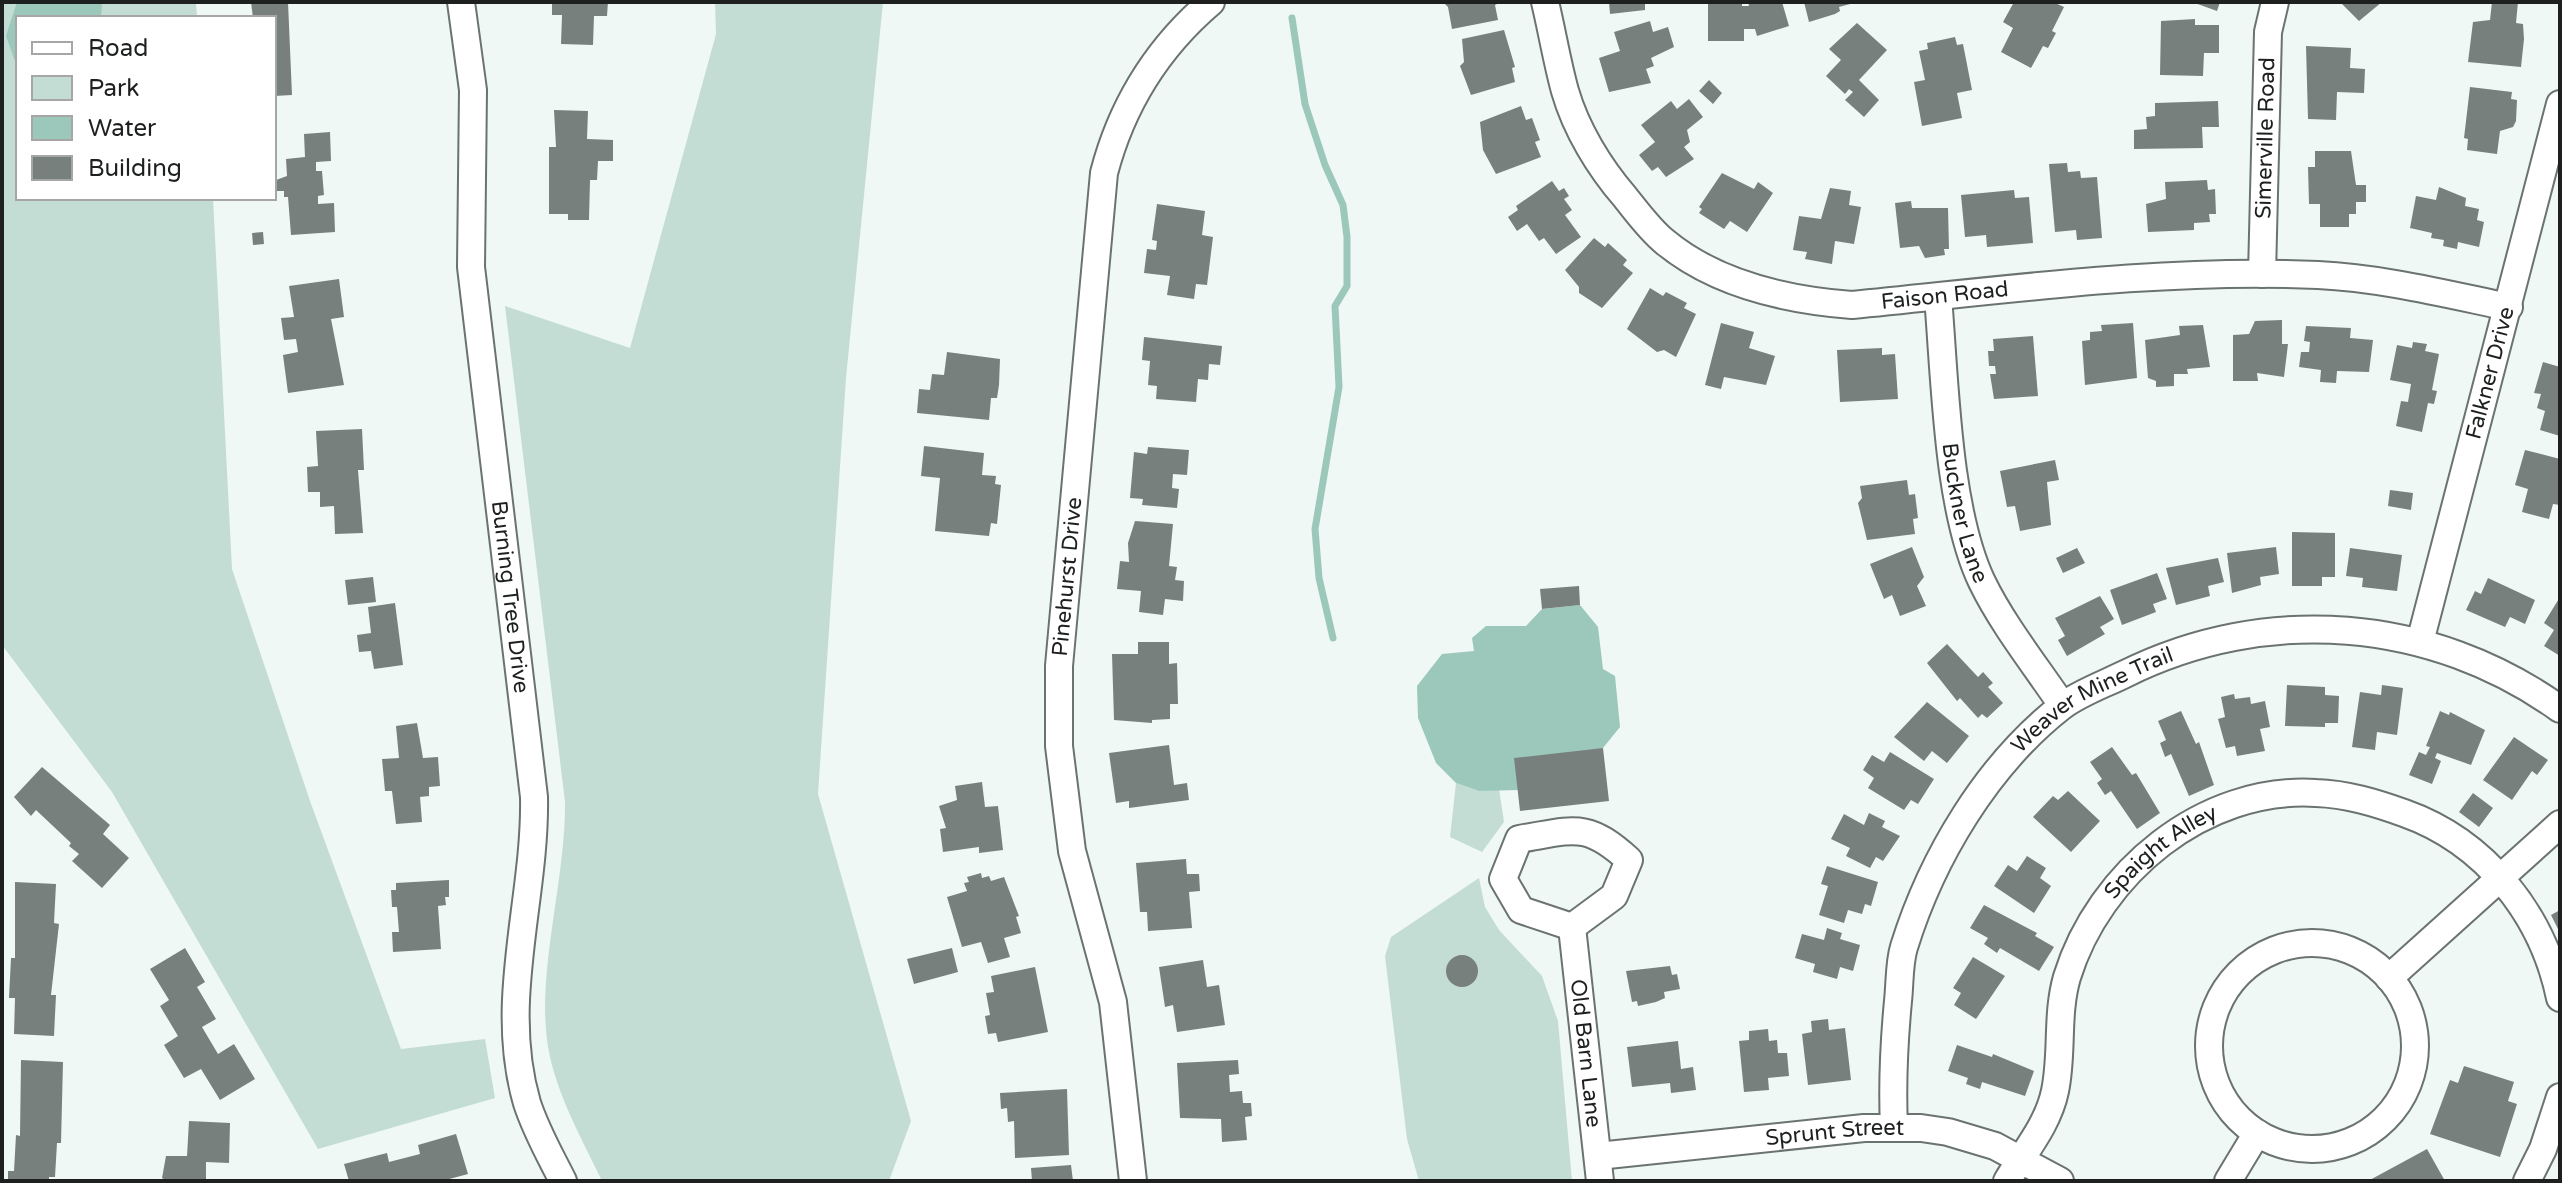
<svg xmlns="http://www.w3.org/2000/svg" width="2562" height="1183" viewBox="0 0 2562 1183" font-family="'Varela Round',sans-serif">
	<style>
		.green { fill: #c3ddd5 }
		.water { fill: #9cc8bb }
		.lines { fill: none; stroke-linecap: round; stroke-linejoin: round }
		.stream { stroke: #9cc8bb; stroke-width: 7 }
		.building { fill: #78807e }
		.minor-casing { stroke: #6b7371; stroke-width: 30 }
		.minor { stroke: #fff; stroke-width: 26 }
		.labels { text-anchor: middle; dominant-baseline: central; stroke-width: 6; stroke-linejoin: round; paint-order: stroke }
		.street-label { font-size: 22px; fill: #1d201f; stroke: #fff }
	</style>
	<rect width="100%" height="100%" fill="#eff8f5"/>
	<!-- green -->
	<path class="green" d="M2,2H196L197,18H18V198H213L232,569L310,801L401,1049L485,1039L495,1098L318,1149L112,792L2,645Z
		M715,2H883L846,378L818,794L911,1121L889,1181H602C583,1141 560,1101 550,1057C533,982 566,883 565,802L505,306L630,348L716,34Z
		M1456,783L1479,791L1499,789L1504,822L1482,852L1450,837Z
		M1479,878L1485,907L1499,930L1542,976L1558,1021L1572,1181H1419L1407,1139L1385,956L1391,937Z"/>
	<!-- water -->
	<path class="water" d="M17,2H102L101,18H18V70L6,36Z
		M1580,605L1598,627L1603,669L1615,676L1620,727L1603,748L1518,790L1479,791L1456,783L1436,763L1418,718L1417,686L1442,654L1474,651L1472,638L1486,626H1526L1542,609Z"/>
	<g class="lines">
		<!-- stream -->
		<path class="stream" d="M1292,18L1305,104L1325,165L1343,205L1347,237V286L1335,306L1339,387L1315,529L1319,578L1333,638"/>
	</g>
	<!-- building -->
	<path class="building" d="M251,2H288L292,95L274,96V18H253Z
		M552,2H608L607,16H594L593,45L561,44L562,15H552Z
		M1443,2H1501L1495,5L1498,20L1452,29L1448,7Z
		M1609,2H1645V10L1610,14Z
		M1708,2H1742V6H1749L1748,2H1782L1789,26L1757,36L1755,29H1744V41H1708Z
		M1804,2H1854V3L1839,7L1840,11L1835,14L1809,22Z
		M2014,2H2053L2064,7L2052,31L2056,33L2048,48L2043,46L2031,68L2001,52L2013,28L2003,22Z
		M2192,2H2220L2217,11Z
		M2340,2H2382L2359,21Z
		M2492,2H2518L2516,23L2523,24L2524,39L2521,67L2468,62L2473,22L2490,20Z
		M2195,19V25H2219V53H2204L2203,76L2160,75L2161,21Z
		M1650,21L1653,32L1668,27L1674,47L1651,58L1654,66L1646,69L1651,83L1609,92L1599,58L1620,51L1614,32Z
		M1857,23L1887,50L1859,80L1879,100L1864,117L1845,100L1853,92L1849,89L1845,94L1826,76L1841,60L1829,49Z
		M1504,30L1515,67L1512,68L1515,82L1471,95L1460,66L1464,62L1462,39Z
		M1955,37L1957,45L1963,44L1972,90L1957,93L1962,118L1922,126L1914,82L1925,80L1919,51L1928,49L1927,43Z
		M2306,46L2351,48L2350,68L2365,69L2364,93L2337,92L2336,120L2308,119Z
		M1709,80L1722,93L1713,104L1699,91Z
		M2470,87L2512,92L2511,99L2517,100L2516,121L2513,127L2500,131L2497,154L2467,150L2468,139L2464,138Z
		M1689,99L1703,117L1687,130L1690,142L1684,147L1694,159L1666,177L1658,167L1652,171L1639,155L1655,142L1641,125L1671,101L1677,109Z
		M2218,101L2219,127H2202L2203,148L2134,149V130L2147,129L2146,117L2155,116V103Z
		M1521,106L1526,120L1532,118L1540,140L1535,142L1541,157L1496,174L1483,150L1480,122Z
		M554,110L588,111L587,139L613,140V161H598L597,180H590L589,220H568V214H549V147H556Z
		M330,132L331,161L316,162V171H322L324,195L318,196V204L334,203L335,232L291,235L288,197H284V191H276V180L287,176L286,159L305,157L304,134Z
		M2315,151H2351L2356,185H2366V202H2356V214H2349V227H2320V204H2309L2308,167H2315Z
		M2067,163L2068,172L2080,171L2081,178L2097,177L2102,238L2077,240L2076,230L2055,232L2049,164Z
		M1722,173L1754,189L1758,182L1773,193L1747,232L1730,221L1724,229L1699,213L1702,209L1699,207Z
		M2207,180L2208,190L2215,189L2216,214H2209L2210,222L2194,223V230L2148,232L2146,204L2166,199L2165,182Z
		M1552,181L1559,191L1564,188L1569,196L1564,199L1572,210L1565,215L1581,237L1556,254L1544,238L1539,241L1527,224L1517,231L1508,217L1518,210L1516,206Z
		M2439,187L2466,198L2465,206L2479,209L2477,220L2484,222L2479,247L2458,242L2457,249L2443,246L2444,240L2431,238L2432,233L2410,228L2416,196L2436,200Z
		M1830,188L1851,191L1849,205L1861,207L1854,244L1835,241L1832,264L1805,259L1807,252L1793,250L1799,216L1821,219Z
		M2014,190L2015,198L2029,197L2033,243L1987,247L1986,235L1965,237L1961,195Z
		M1911,201L1912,208H1948L1949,249H1944L1945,255L1925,258L1919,246L1900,248L1895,203Z
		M1157,204L1205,211L1202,235L1213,237L1207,285L1196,284L1194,299L1167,295L1170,276L1144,273L1147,249L1156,250L1157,241L1152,240Z
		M263,232L264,244L253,245L252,233Z
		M1594,238L1605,247L1608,243L1627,260L1623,265L1633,273L1602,308L1579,293V287L1565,270Z
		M339,279L344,317L331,319L344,385L288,393L283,355L298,352L296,339L284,340L281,318L294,317L289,286Z
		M1650,288L1663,296L1666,292L1687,303L1684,308L1696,314L1676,357L1664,350L1657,352L1627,329Z
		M2282,320V344H2288L2284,377L2257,373L2258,381H2233V335L2249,334L2255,321Z
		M1721,323L1754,332L1749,348L1775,356L1766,385L1724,377L1721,389L1705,385Z
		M2133,323L2137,378L2085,385L2082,341L2090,340V332L2102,331L2101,325Z
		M2203,325L2210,367L2187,369L2188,374H2174V386L2156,387V381L2148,378L2145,340L2180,335L2179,326Z
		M2306,326L2351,328L2350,338L2373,340L2369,372L2337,371L2336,383L2320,382L2321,370L2299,367L2301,352H2309L2310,342L2304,341Z
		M2033,336L2038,396L1994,399L1990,374H1996L1995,366H1989L1988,351H1994L1993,339Z
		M1144,337L1222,346L1220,365L1209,364L1208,380L1198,379L1196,402L1156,399L1157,386L1148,385L1150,361L1142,360Z
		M2413,342L2427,344L2425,351L2439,354L2432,390L2437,391L2434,404L2428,403L2422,432L2396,426L2401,401L2408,402L2411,384L2390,380L2397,345L2412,348Z
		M1882,348V355L1895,354L1898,399L1840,402L1837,350Z
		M947,352L1000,359L999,385L997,398H991L989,420L917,413L919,389L930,390L932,374L944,375Z
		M2543,362L2560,367V436L2540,430L2545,411L2537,408L2541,394L2534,393Z
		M362,429L364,470H358L363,533L335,534L334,506L320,507V492H308L307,467L318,466L316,431Z
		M924,446L984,453L982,475L996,476L995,484L1001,485L997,524L991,523L989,536L935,531L940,478L921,476Z
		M1148,447L1189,450L1187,475L1173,474L1172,488L1179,489L1177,508L1142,505L1143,499L1130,498L1134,452L1147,454Z
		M2525,450L2560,459V505L2553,504L2549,519L2522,512L2528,489L2515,485Z
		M2055,460L2059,480L2047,482L2051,525L2020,531L2015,506L2007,507L2000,471Z
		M1907,480L1909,495L1915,494L1918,518L1913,519L1915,534L1867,540L1858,503L1862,498L1860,486Z
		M2390,490L2413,493L2411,510L2388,506Z
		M1135,521L1173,524L1169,566L1177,567L1175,580L1184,581L1183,601L1165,599L1163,615L1139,612L1141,591L1117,589L1120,561L1129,562L1128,543Z
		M2292,532L2335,533V577H2322V586H2292Z
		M1912,547L1924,577L1917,586L1926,606L1900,616L1892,595L1884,599L1870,564Z
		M2276,547L2279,574L2260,577L2261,585L2232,593L2227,553Z
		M2077,548L2085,563L2063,573L2056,558Z
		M2350,548L2402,555L2397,591L2362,587L2363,578L2346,576Z
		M2218,558L2224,582L2208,586L2210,596L2176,605L2166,568Z
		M2157,573L2167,599L2153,604L2156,612L2122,625L2110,590Z
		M373,577L376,602L348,605L345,580Z
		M2488,578L2535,600L2525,624L2510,617L2505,627L2466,610L2475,591L2481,594Z
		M1579,586L1580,605L1542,609L1540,589Z
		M2100,596L2114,619L2100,627L2105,634L2067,656L2058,640L2065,636L2055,618Z
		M2560,597V656L2544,646L2554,630L2544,623Z
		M395,603L403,665L374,669L371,651L359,652L357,635L371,633L368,607Z
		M1138,642H1169V664L1177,663L1178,704H1170V719L1152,720V723L1114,720L1112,654H1138Z
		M1947,644L1978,677L1983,672L1993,683L1988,687L2003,703L1987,718L1982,714L1978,718L1960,698L1957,701L1927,663Z
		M2287,685L2325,687V695L2339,696L2338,723H2325V727L2285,726Z
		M2382,685L2403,688L2397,735L2377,732L2375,750L2352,747L2360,692L2381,695Z
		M2234,694L2235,699L2250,697L2251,704L2265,701L2270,727L2260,729L2265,751L2237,756L2235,746L2226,748L2218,719L2225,717L2221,697Z
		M1927,702L1969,736L1947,763L1932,751L1924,761L1894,737Z
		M2181,711L2196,744L2199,742L2214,785L2189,796L2171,754L2165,757L2160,743L2166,740L2158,721Z
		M2440,711L2449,715L2450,712L2485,730L2471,765L2437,753L2435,758L2441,761L2432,784L2409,775L2419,752L2426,755L2430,747L2426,746Z
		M417,723L423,758L438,757L440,786L429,787V796L420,797L422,822L396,824L392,791H385L382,759L399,758L396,726Z
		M2514,737L2548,760L2537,775L2532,771L2512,800L2483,780Z
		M1169,745L1174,785L1187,783L1189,800L1129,808V801L1116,803L1109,753Z
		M2112,747L2132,775L2136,773L2160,813L2137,829L2111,791L2105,795L2097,783L2102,779L2090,762Z
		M1603,748L1609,801L1520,811L1514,758Z
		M1890,752L1934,779L1918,804L1911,800L1904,810L1868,788L1874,778L1863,770L1872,755L1884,762Z
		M42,767L110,825L103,834L129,858L102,888L72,861L79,854L69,846L71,843L36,810L31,816L14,797Z
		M982,782L985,807L998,806L1003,850L979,853V847L943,852L940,829L946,828L939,806L957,800L955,786Z
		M2068,791L2100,821L2071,852L2033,817L2053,796L2058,800Z
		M2473,793L2493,808L2479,827L2459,812Z
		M1869,813L1885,821L1882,827L1900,836L1883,861L1876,857L1870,868L1846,856L1850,848L1831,839L1844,814L1864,825Z
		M2027,856L2046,868L2040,878L2051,886L2034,913L1994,886L2008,865L2017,871Z
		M1186,859L1187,874H1199L1200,891L1189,892L1192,928L1148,931L1147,912H1140L1136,863Z
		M1827,866L1878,882L1871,906L1865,904L1862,914L1848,910L1844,923L1819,915L1828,886L1821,884Z
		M981,873L982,878L989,876L991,881L1004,877L1019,916L1016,917L1021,933L1004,938L1010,957L988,963L981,942L962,947L947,897L967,891L964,883L969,882L967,877Z
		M449,880V897H445L446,905L438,906L441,949L393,952L392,932H399L397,907H392L391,890H396V883Z
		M15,882L56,884L54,923L59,924L51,995H56L54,1036L14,1034L15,998H9L11,958H15Z
		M1984,905L2037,933L2035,936L2054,947L2039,971L2000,948L1997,953L1984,944L1988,938L1970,928Z
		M2560,910V933L2551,915Z
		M1827,928L1842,933L1840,939L1860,945L1853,971L1840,967L1837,979L1813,972L1815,964L1795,958L1802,934L1824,940Z
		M185,948L205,982L197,987L216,1019L202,1027L218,1054L234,1044L255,1079L220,1100L201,1069L184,1078L164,1045L178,1036L160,1006L169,1000L150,969Z
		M952,948L958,972L914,984L907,959Z
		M1446 971a16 16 0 1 1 32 0a16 16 0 1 1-32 0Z
		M1973,957L2005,976L1976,1019L1954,1005L1961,993L1953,988Z
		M1203,960L1207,987L1219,985L1225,1025L1177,1032L1173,1005L1165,1007L1159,967Z
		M1670,966L1672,975L1677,974L1680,989L1664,992L1665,998L1656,1002L1638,1006L1637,1001L1632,1002L1626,971Z
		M1035,967L1048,1032L998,1042L996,1033L988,1034L985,1016L990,1015L986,993L994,992L991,976Z
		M1828,1019L1829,1030L1845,1028L1851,1080L1808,1085L1802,1034L1812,1032L1811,1021Z
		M1768,1029L1769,1041L1777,1040L1778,1053H1787L1789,1076L1768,1078L1769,1090L1744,1092L1739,1041L1749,1040V1031Z
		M1678,1041L1681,1069L1693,1067L1696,1090L1671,1093L1670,1083L1632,1087L1627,1047Z
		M1957,1045L1992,1057L1993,1054L2034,1071L2025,1096L1982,1082L1980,1089L1966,1084L1968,1078L1948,1071Z
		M21,1060L63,1062L61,1143H57L55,1177H49V1181H8V1171H14L16,1135L20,1136Z
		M1238,1060L1239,1074L1229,1075L1230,1092L1242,1091L1243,1103H1251L1252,1116L1245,1117L1247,1140L1222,1142L1221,1119L1180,1118L1177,1063Z
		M2464,1066L2514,1082L2508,1101L2517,1104L2500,1157L2430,1134L2450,1080L2458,1083Z
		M1067,1089L1069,1155L1015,1158L1014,1121L1008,1122L1007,1108L1001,1109L1000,1093Z
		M189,1121L230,1123L229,1163L206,1162V1181H167L162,1178L166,1156H187Z
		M456,1134L468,1174L442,1181H349L344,1164L387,1153L389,1162L420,1154L418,1145Z
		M2427,1149L2445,1181H2368Z
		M1071,1165L1073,1181H1032L1031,1168Z"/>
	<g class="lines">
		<defs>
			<g id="minor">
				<path id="s1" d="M461,2L473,90L471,267L534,797C536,899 497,1001 527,1103C536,1131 550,1155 563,1181"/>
				<path id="s2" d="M1545,2C1552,31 1557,62 1565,91C1576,129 1599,167 1625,197C1637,212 1650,230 1665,242C1717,285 1787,300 1852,305C2006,290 2163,268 2318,275C2382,278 2446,294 2509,307"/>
				<path id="s3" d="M2262,274L2268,32L2275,2"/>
				<path id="s4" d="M1938,297C1945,379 1947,509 1982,582C2003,625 2035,665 2062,705"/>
				<path id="s5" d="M2420,642L2560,104"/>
				<path id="s6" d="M1572,927L1614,896L1629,860C1586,821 1574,830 1519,839L1503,879L1521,910L1572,927L1600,1181"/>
				<circle cx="2312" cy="1046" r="103"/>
				<path d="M2389,978L2560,824"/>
				<path id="s7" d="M1894,1127C1892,1084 1894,1043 1898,1001C1900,983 1899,963 1904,947C1932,857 1987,765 2061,707C2079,693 2105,684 2125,674C2266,604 2432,617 2560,709"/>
				<path id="s8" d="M1598,1156L1864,1128H1921L1948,1132L1995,1146L2060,1181"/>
				<path id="s9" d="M1133,1181L1113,1002L1072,851L1059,746V666L1104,173C1122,104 1157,48 1211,2"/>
				<path id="s10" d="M2007,1181C2024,1152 2048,1125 2055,1091C2063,1053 2056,1015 2067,977C2099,873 2203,786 2316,793C2347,794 2376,803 2404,813C2486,842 2543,915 2560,998"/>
				<path d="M2228,1181L2257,1133"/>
				<path d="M2527,1181L2543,1149L2560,1097"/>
			</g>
		</defs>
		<!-- minor casing -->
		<use href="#minor" class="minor-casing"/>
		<!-- minor -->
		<use href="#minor" class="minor"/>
	</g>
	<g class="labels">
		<!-- street labels -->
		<g class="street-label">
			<text stroke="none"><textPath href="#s3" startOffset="136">Simerville Road</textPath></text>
			<text stroke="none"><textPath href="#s2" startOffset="568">Faison Road</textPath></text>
			<text stroke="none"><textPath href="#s5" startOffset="278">Falkner Drive</textPath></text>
			<text stroke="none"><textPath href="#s4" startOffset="218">Buckner Lane</textPath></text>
			<text stroke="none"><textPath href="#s9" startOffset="612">Pinehurst Drive</textPath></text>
			<text stroke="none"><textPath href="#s1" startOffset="598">Burning Tree Drive</textPath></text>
			<text stroke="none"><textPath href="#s7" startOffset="502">Weaver Mine Trail</textPath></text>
			<text stroke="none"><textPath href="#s10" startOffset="378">Spaight Alley</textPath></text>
			<text stroke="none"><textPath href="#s6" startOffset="470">Old Barn Lane</textPath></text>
			<text stroke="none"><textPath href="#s8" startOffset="238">Sprunt Street</textPath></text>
		</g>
	</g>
	<!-- border -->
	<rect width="2562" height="1183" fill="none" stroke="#1d201f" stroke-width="8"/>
	<!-- legend -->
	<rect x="16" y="16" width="260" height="184" fill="#ffffff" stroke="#a5a6a5" stroke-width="2"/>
	<rect x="32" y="42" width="40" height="12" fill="#ffffff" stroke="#a5a6a5" stroke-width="2"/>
	<text x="88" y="56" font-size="24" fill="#1d201f">Road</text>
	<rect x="32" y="76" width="40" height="24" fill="#c3ddd5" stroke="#a5a6a5" stroke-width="2"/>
	<text x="88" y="96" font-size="24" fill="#1d201f">Park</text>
	<rect x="32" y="116" width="40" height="24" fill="#9cc8bb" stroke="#a5a6a5" stroke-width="2"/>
	<text x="88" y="136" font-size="24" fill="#1d201f">Water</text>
	<rect x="32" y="156" width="40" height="24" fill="#78807e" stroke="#a5a6a5" stroke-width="2"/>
	<text x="88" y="176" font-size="24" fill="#1d201f">Building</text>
</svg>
